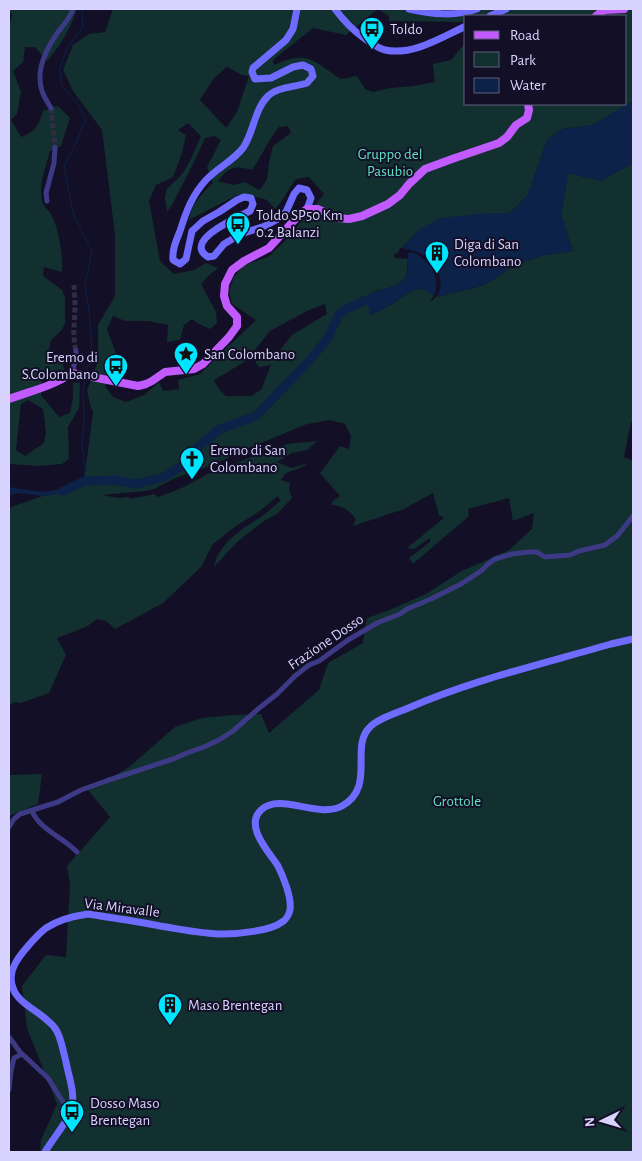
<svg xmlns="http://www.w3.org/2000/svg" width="642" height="1161" viewBox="0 0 642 1161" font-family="'Alegreya Sans',sans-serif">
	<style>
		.green { fill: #12302f; fill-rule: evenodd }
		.water { fill: #0c2248 }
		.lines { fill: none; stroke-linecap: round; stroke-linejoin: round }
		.stream { stroke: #0c2248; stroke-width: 1 }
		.river { stroke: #0c2248; stroke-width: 9 }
		.street-tunnel { stroke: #312d47; stroke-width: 5; stroke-dasharray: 5 2.5; stroke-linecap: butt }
		.street { stroke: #3d3a85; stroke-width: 5 }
		.secondary { stroke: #6f6bff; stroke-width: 7 }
		.primary { stroke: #c25bff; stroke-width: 8 }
		.labels { text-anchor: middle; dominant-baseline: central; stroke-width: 4; stroke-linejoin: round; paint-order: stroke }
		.poi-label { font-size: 15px; fill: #d9d4ff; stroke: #130f26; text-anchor: start }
		.park-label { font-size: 15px; fill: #5fe0c0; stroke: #130f26 }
		.street-label { font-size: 15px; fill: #d9d4ff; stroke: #130f26 }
	</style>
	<rect width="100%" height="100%" fill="#130f26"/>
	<!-- green -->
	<path class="green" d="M9,9H77C71,28 60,46 47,61L35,47H25L23,62L13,71L21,92L17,114L11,120L21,137C36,131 38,126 43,111L58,106L70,118L61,146L50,151C46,167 38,185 42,201C43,206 48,210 51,214C59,229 63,255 62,272L44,267L43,276L62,290L65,298V323L61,331L51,340L49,349L54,354L61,356L64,370L42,380L41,395L59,417L70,413L73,398V383H80L79,408L68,427L69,459L62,464L39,466L9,464V29L12,14L9,12ZM28,400L43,409L46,432L44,443L25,456L16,450L21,404Z
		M113,9H378L346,35L313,28L273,60L274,65C308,49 314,62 341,79L357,76L365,89L373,92L390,88L413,86L435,82L433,64L451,60L466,42V104H626V16H466V25L462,22L389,21V16L378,9H633V101L593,125L562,129L547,140L528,195L510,213H487L420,229L402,248H400L398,253L394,254L395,258L408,259C407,264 408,271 406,276C402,286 385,289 376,291L369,307L371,315C378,311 386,308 392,304C408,294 416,281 434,296L430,300L432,301L436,297L484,285L515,265L544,255L573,251L561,215L568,173L601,181L629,165L633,164V421L631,422L624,457L633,461V1152H40L41,1140L57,1104L27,1028L22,986L46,955L66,957L70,884L67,866L110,817L88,790L128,768L175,727L202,718L234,715L261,714L269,733L319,690L328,663L363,643L367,618L387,611L426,594L460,572L509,550L532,529L534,513L513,521L509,498L468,509L469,516L413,564L409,558L430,542V538L414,549L407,548L444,518L439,515L433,493L404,509L353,526L356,519C347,509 344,506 331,505L333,501L340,496L320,473L340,446L349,449L351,436L345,424L330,420L307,424L249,448L215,464L173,479L154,489L145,491L102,495L119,498L129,497L130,499L154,494L159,497L186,486L208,474L266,451L288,444L317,441L307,450L292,453L277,462L291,468L309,463L300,468L286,473L281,480L290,483L289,489L292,498L277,514L264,521L237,542L214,567L217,556L227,542L242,529L264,515L280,501L278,496L257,513L236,526L213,544L201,567L163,603L115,629L106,621L97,619L86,627L57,638L66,655L49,693L21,703L15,702L9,705V508L84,481L93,412L90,404L87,391L98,361V325L115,296V235L102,130L73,91L63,70L73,45L89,34L105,32ZM227,67L242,75L249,76L237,112L226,128L200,100L214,78ZM188,123L201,136L191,159L183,173L167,189L165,197L167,212L172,205L191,168L205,138L214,136L221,140L207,167L213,183C202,194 192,203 189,220L237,195L256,197L267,200L275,209C284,200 289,188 296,179L309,177L324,194L285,241L268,257L244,265L234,277L229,291L232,304L256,320L200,374L178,380L179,389L163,391L159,382L144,395L126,402L113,397L105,386L115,375L113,368L116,354L107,329L113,316L125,321H148L168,325L167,342L180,340L184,325L192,319L197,323L210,329L217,323L216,312L201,284L208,276L218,268L206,263L194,270L174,274L160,261L149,201L156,185L173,177L182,153L186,135L178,130ZM288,126L291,133L273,146C272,151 270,157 269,163C267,177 269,180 259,190L245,182L233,185L218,181C229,167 235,165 252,170C262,156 268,140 279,127ZM325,304L327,314L305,327L292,335L280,350L265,355L255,362L259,367L271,365L261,390L251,396H226L219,389L214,380L246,361L270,331L309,310Z
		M42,774L38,804L9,816V775Z"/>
	<!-- water -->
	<path class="water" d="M633,101V164L629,165L601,181L568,173L561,215L573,251L544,255L515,265L484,285L436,297C440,292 442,285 440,278C436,258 420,251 402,248L420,229L440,218L487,213H510L528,195L547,140L562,129L593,125Z
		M412,252C429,259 442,277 434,296C416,281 408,294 392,304C386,308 378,311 371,315L366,300L369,294C380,289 404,288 407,273C408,267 408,259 408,253Z
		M73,483L75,490C65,492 54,495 44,496C32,496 19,490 9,496V487C13,487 17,489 21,489C42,493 54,493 73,483Z"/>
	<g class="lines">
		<!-- stream -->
		<path class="stream" d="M83,9L82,12L83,27L67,49L60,68L62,86L79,106L85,120L77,141L64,165L73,213L92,251L85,284L89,310L92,350L86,373
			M84,481L85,470L82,442L84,422L83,390L85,380"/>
		<!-- river -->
		<path class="river" d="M63,491L84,481L115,480L136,484L164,477L191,460L192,452L218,430L256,416L309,361L328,338L338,316L344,310L366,300"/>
		<!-- street-tunnel -->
		<path class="street-tunnel" d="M51,108L55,147
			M74,285C74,291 75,299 75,305C75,321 72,336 76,351"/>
		<!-- street -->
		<path class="street" d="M51,108C48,103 44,97 42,91C35,70 46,49 58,32C64,25 70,18 73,9
			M47,201L46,193L54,163L55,147
			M72,373L76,358V351
			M32,811C40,830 64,838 77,852
			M9,827L14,819L20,814L58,802L81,790L106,781L173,759L187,753L204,747L219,740L233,731L258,709L277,694L295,676L309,665L319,661L348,640L377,623L400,614L407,609L431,599L461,584L481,571L487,565L495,559L512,554L529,552H537L545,557L570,555L579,551L605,545L618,535L633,516
			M9,1037L20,1052L48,1078L70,1113
			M9,1090L11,1071L14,1058L22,1054"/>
		<!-- secondary -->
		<path class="secondary" d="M297,9L293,29L286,40L253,68L252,72L255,79L271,78L293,67L303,65L311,69L313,76L307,83C295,87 277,87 268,96C254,110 254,132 243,148C233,161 217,168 206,180C192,195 186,212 180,231C176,241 172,250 173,260L180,264L186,259L192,231L203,221L219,212L237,200L244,197L251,198L253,204L250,211C238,217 182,241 208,257L214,256L224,244L241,234L265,226L276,220L286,212L294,194L299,188L307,190L311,198L307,209
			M335,9C343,20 354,31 365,39C372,43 378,49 385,50C413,56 442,37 466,26
			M409,9C432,14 454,17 477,9
			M490,16L506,9
			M45,1152C51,1141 68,1121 71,1111C76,1094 69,1078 66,1062C64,1054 62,1044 59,1036C57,1030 53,1025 48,1021C38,1011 17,1002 13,988C10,981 11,972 14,966C18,956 37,935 46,928C58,920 74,916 88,914C112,918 136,921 160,926C180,929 202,934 223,934C237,934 271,931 282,922C286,920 289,914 290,910C292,898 283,876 278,866C269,852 244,826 261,810C280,792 319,819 342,806C376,787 350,748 369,728C377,719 394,714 406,709C472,680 542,664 611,644L633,639"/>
		<!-- primary -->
		<path class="primary" d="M596,16L604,10L624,9
			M9,399C31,391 53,386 72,373L138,386L146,384L152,381L165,372L194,369L203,364L229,337L237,326V317L227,306L224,296L225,284L232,270L244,261L269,248L298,216L307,209H318L337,218L349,219L362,216L388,204L400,195L409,184L425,169L452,159L499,143L507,137L516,125L527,118L529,110L528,104"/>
	</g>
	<!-- icons -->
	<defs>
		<symbol id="bus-pin" viewBox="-11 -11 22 30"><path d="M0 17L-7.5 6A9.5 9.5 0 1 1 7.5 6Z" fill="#00e5ff" stroke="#130f26"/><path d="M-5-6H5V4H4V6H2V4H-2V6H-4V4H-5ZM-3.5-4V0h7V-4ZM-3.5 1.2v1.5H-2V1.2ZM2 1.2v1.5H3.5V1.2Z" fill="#111"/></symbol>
		<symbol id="building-pin" viewBox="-11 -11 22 30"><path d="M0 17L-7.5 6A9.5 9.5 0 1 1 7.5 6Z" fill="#00e5ff" stroke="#130f26"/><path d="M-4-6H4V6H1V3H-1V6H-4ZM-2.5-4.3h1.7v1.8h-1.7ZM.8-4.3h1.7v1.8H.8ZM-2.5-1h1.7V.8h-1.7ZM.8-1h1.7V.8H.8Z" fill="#111"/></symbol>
		<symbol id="sight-pin" viewBox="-11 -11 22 30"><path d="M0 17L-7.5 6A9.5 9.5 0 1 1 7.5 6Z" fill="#00e5ff" stroke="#130f26"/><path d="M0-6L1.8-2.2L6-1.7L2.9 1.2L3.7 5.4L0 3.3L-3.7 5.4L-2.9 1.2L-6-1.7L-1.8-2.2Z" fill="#111"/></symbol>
		<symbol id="church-pin" viewBox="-11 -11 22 30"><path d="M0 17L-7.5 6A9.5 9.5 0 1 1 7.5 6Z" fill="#00e5ff" stroke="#130f26"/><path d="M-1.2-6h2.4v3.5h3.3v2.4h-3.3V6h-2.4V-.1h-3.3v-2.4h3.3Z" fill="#111"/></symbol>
	</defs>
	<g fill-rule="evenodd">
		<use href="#bus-pin" x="358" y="15" width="28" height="38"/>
		<use href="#bus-pin" x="224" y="210" width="28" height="38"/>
		<use href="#building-pin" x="423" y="239" width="28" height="38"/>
		<use href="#sight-pin" x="172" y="340" width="28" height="38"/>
		<use href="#bus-pin" x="102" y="352" width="28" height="38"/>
		<use href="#church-pin" x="178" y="445" width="28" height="38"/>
		<use href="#building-pin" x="156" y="991" width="28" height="38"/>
		<use href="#bus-pin" x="58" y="1098" width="28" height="38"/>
	</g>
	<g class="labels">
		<!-- poi labels -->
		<g class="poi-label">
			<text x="390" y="29">Toldo</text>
			<text x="256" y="215">Toldo SP50 Km<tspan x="256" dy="17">0.2 Balanzi</tspan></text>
			<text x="454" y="244">Diga di San<tspan x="454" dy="17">Colombano</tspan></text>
			<text x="204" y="354">San Colombano</text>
			<text x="98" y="357" text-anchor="end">Eremo di<tspan x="98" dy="17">S.Colombano</tspan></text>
			<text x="210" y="450">Eremo di San<tspan x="210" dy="17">Colombano</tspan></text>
			<text x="188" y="1005">Maso Brentegan</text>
			<text x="90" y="1103">Dosso Maso<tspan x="90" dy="17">Brentegan</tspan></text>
		</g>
		<!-- park labels -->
		<g class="park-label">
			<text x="390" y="154">Gruppo del<tspan x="390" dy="17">Pasubio</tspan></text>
			<text x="457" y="801">Grottole</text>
		</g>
		<!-- street labels -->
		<g class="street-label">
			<text transform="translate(326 642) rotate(-34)">Frazione Dosso</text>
			<text transform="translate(122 908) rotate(7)">Via Miravalle</text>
		</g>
	</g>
	<!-- border -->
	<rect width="642" height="1161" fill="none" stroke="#d9d4ff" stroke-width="20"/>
	<!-- legend -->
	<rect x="464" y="15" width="162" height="90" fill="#130f26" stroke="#625e7d"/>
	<rect x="474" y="31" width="25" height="8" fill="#c25bff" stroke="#625e7d"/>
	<text x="510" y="40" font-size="15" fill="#d9d4ff">Road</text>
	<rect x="474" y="52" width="25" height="15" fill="#12302f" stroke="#625e7d"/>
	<text x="510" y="65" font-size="15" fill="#d9d4ff">Park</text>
	<rect x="474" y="78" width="25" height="15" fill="#0c2248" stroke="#625e7d"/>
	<text x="510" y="90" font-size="15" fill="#d9d4ff">Water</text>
	<!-- north arrow -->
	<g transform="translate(602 1121) rotate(265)" stroke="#130f26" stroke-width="4" paint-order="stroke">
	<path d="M0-4L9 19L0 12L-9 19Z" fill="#d9d4ff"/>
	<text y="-8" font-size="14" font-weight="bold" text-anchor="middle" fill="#d9d4ff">N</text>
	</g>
</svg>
